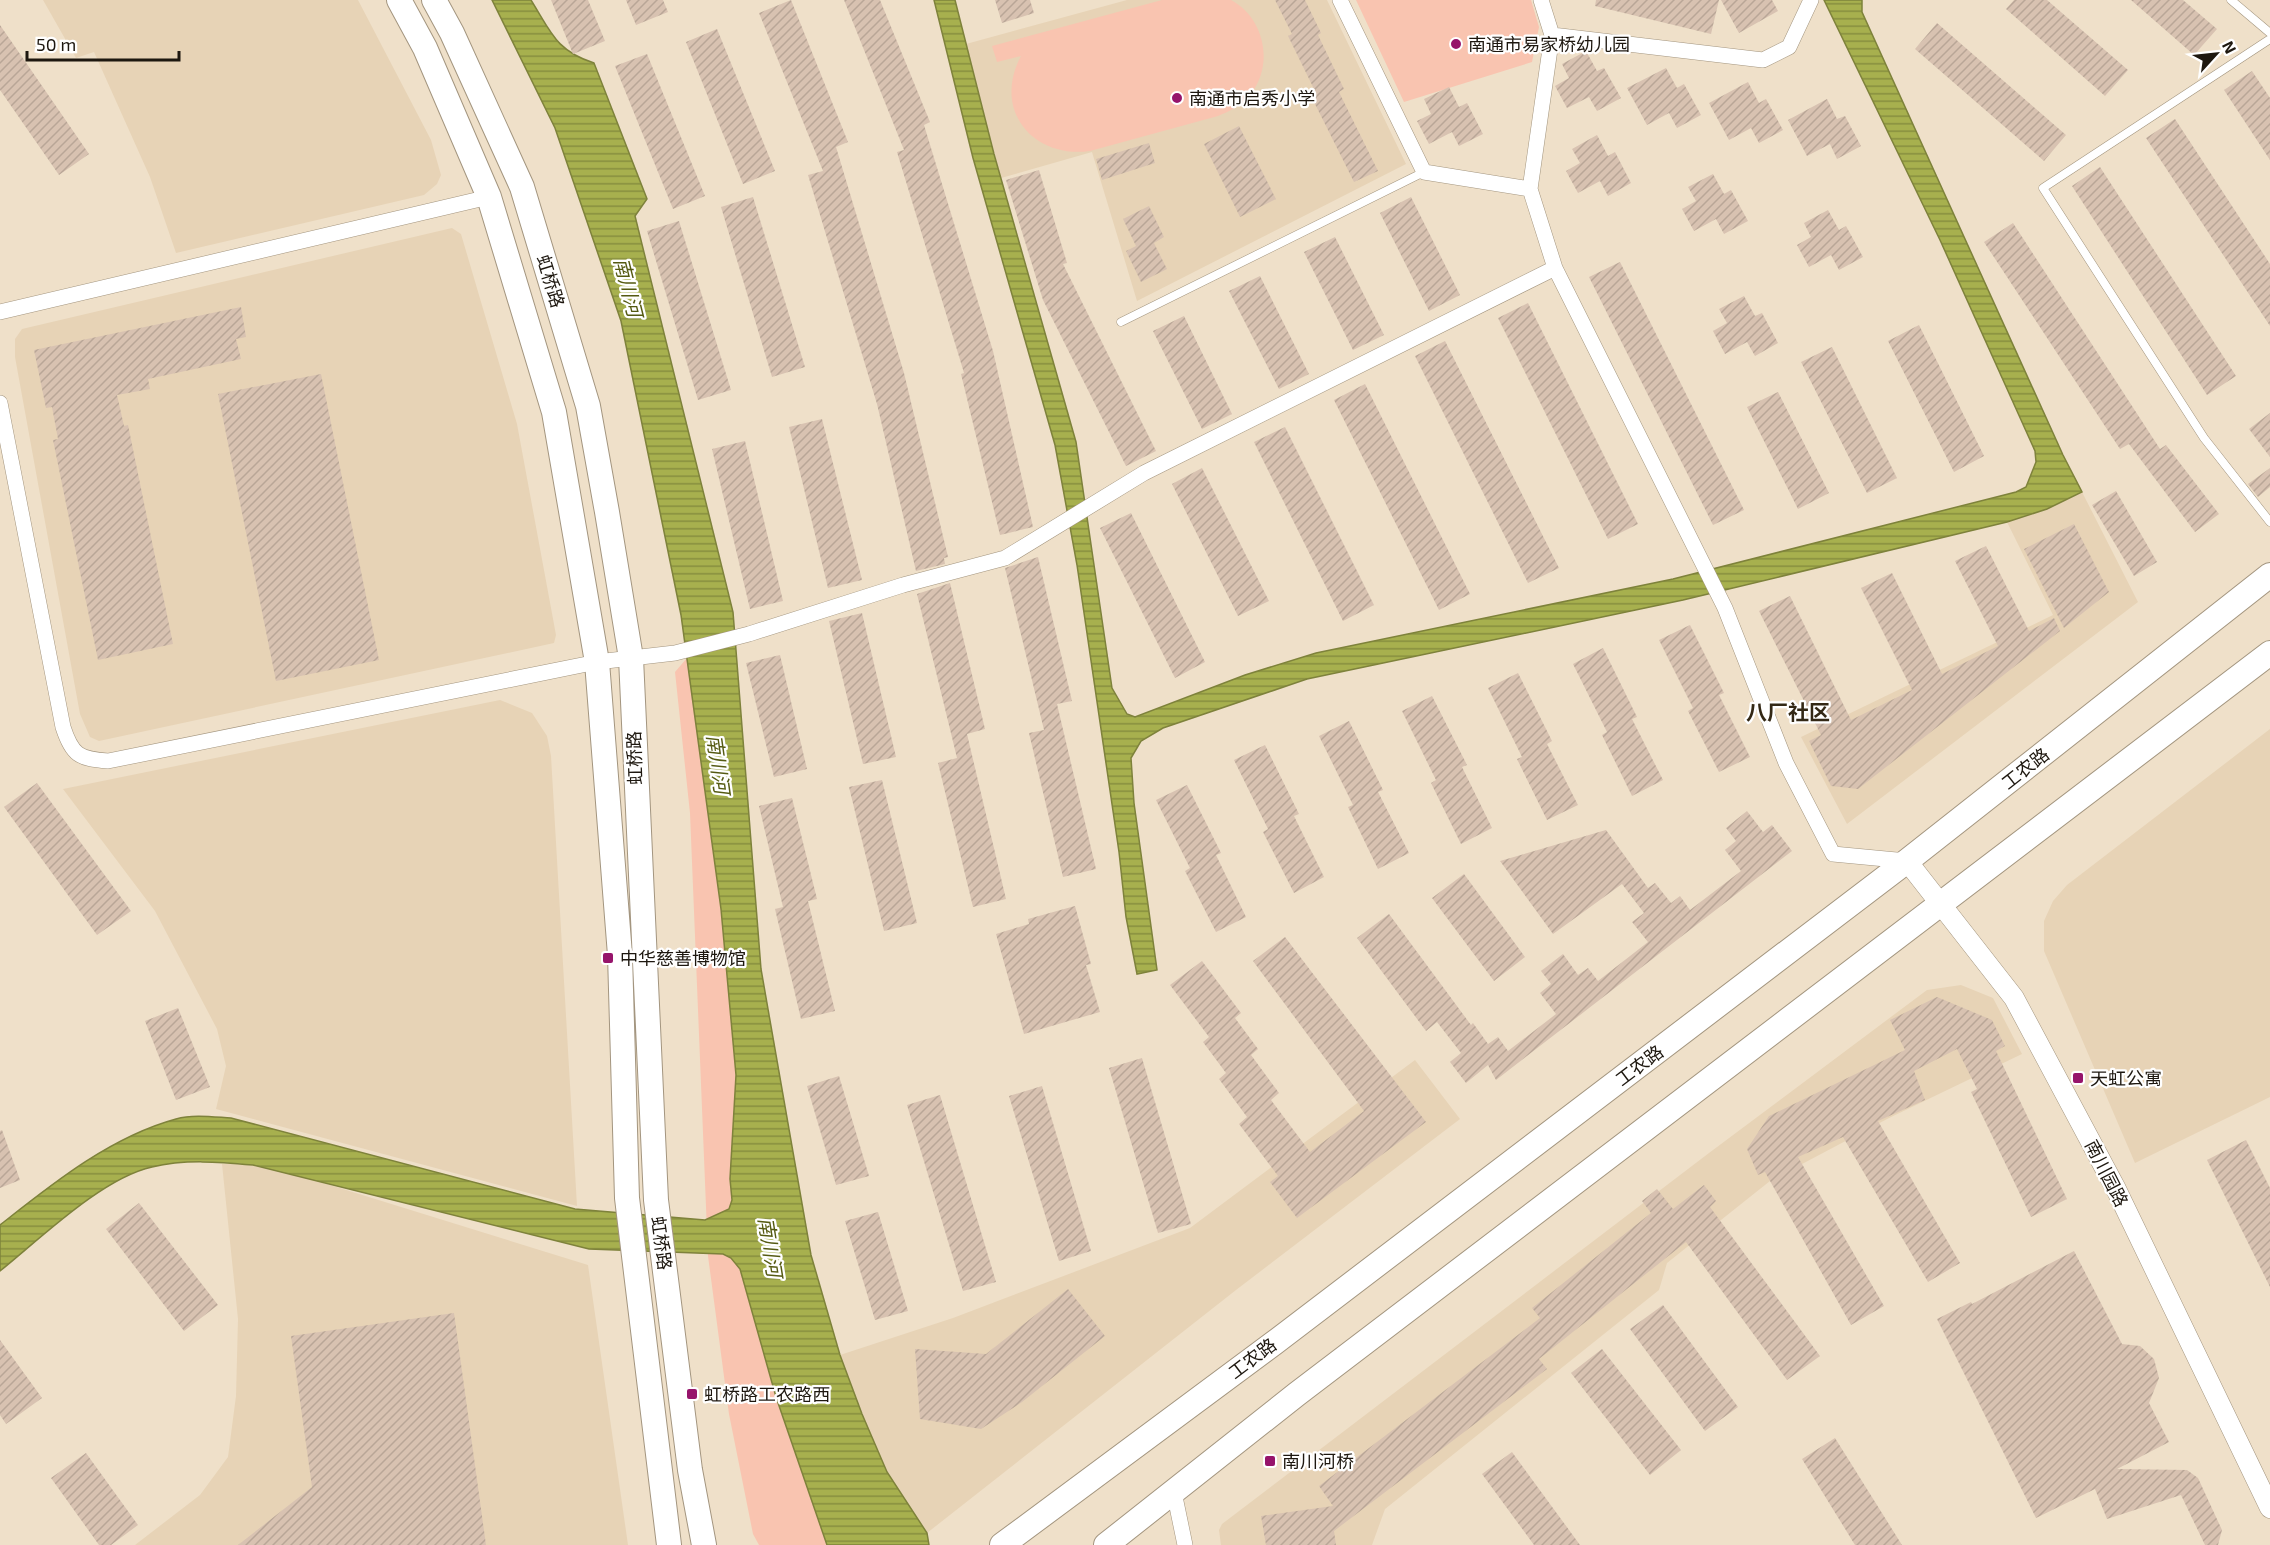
<svg xmlns="http://www.w3.org/2000/svg" width="2270" height="1545" viewBox="0 0 2270 1545" font-family="'Exo 2','Noto Sans SC',sans-serif">
	<style>
		.built { fill: #e7d3b6 }
		.green { fill: #f9c4b0 }
		.water { fill: url(#water-rules); stroke: #7e823b; stroke-width: 1.5 }
		.building { fill: url(#building-hatch) }
		.lines { fill: none; stroke-linecap: round; stroke-linejoin: round }
		.service-casing { stroke: #a3957f; stroke-width: 9 }
		.minor-casing { stroke: #a3957f; stroke-width: 16 }
		.tertiary-casing { stroke: #a3957f; stroke-width: 21 }
		.primary-casing { stroke: #a3957f; stroke-width: 26 }
		.service { stroke: #fff; stroke-width: 8 }
		.minor { stroke: #fff; stroke-width: 15 }
		.tertiary { stroke: #fff; stroke-width: 20 }
		.primary { stroke: #fff; stroke-width: 24 }
		.poi-dot { fill: #96146b; stroke: #fff; stroke-width: 2 }
		.labels { text-anchor: middle; dominant-baseline: central; stroke-width: 4.5; stroke-linejoin: round; paint-order: stroke }
		.poi-label { font-size: 18px; fill: #1d170f; stroke: #fff; text-anchor: start }
		.street-label { font-size: 18px; fill: #1d170f; stroke: #fff }
		.water-label { font-size: 20px; font-style: italic; fill: #555a12; stroke: #fff }
		.quarter-label { font-size: 21px; font-weight: bold; fill: #332815; stroke: #fff }
	</style>
	<defs>
		<pattern id="water-rules" width="6" height="5" patternUnits="userSpaceOnUse" patternTransform="scale(1.5)"><rect width="6" height="5" fill="#a7b04e"/><path d="M0 2.5h6" fill="none" stroke="#878e3f"/></pattern>
		<pattern id="building-hatch" width="6" height="6" patternUnits="userSpaceOnUse" patternTransform="scale(1.5)"><rect width="6" height="6" fill="#d8c2b1"/><path d="M-1 1l2-2M0 6l6-6M5 7l2-2" fill="none" stroke="#b9a697"/></pattern>
	</defs>
	<rect width="100%" height="100%" fill="#efe0c9"/>
	<!-- built -->
	<path class="built" d="M43,0H358L431,140L441,175L437,184L424,195L176,253L150,177L94,52L76,58Z
		M1127,0H1327L1406,164L1137,301L1092,152L1001,178L966,44Z
		M452,228L461,234L517,424L556,635L554,643L99,741L90,737L80,714L15,357V339L22,329Z
		M2082,492L2138,602L1847,824L1801,737L2053,615L2007,522L2047,509Z
		M500,700L532,713L547,736L551,756L577,1206L216,1109L226,1066L217,1029L155,911L63,789Z
		M2270,729V1097L2135,1163L2044,951V921L2053,901L2067,885Z
		M1961,985L1993,998L2022,1054L1889,1118L1770,1181L1667,1263L1659,1290L1385,1509L1372,1545H1221L1219,1530L1222,1524L1709,1153L1927,990Z
		M1415,1060L1460,1119L1236,1290L927,1533L887,1472L861,1414L840,1355L953,1318L1190,1228Z
		M259,1163L588,1265L628,1545H135L200,1495L228,1457L236,1396L238,1319L222,1164Z"/>
	<!-- green -->
	<path class="green" d="M1162,0H1231C1265,18 1275,66 1249,96C1241,106 1230,111 1218,116L1090,151C1033,159 992,110 1021,56L997,62L992,46Z
		M1356,0H1531L1539,27L1532,62L1404,102Z
		M687,658L721,909L736,1075L730,1179L776,1397L827,1545H759L753,1534L729,1414L708,1256L690,813L675,672Z"/>
	<!-- water -->
	<path class="water" d="M492,0H531C551,32 556,51 594,63L647,199L635,216L733,612L761,969L811,1255L840,1355L862,1414L887,1472L927,1533L929,1545H827L776,1397L740,1269L731,1258L723,1254L589,1249L253,1165C220,1162 185,1159 152,1167C102,1178 40,1239 0,1271V1225C52,1184 110,1137 176,1119C193,1114 214,1117 231,1118L575,1209L705,1220L729,1209L732,1200L730,1179L736,1075L721,909L681,615L621,321L555,128Z
		M934,0H955L994,154L1076,442L1112,688L1127,714L1135,717L1245,675L1316,653L1673,579L2016,492L2026,487L2036,462L2035,451L1940,240L1824,0H1862V12L2063,455L2082,492L2047,509L2007,522L1683,600L1307,679L1163,728L1141,741L1131,758L1134,803L1157,970L1137,974L1126,917L1119,852L1077,565L1055,445L973,158Z"/>
	<!-- building -->
	<path class="building" d="M551,0H588L605,41L573,54Z
		M626,0H663L668,12L636,25Z
		M791,0L848,142L836,147L904,373L948,557L944,558L945,564L916,571L877,404L808,175L823,171L759,13Z
		M844,0H880L930,122L924,125L993,351L1033,527L1000,535L961,374L964,373L897,152L904,150Z
		M995,0H1030L1034,13L1002,23Z
		M1275,0H1305L1321,33L1318,35L1344,89L1339,92L1378,171L1354,182L1309,92L1314,89L1288,36L1292,34Z
		M1596,0H1719L1711,34L1595,6Z
		M1721,0H1772L1778,11L1739,33Z
		M2014,0H2047L2128,70L2105,96L2006,9Z
		M2131,0H2183L2217,29L2194,55Z
		M1937,23L2066,135L2044,161L1915,49Z
		M0,25L89,154L59,175L0,90Z
		M717,29L775,171L743,184L686,42Z
		M1586,51L1597,71L1604,68L1621,98L1597,111L1589,97L1567,108L1555,86L1569,78L1562,64Z
		M647,54L705,196L673,209L615,66Z
		M1666,68L1677,88L1684,84L1701,115L1677,128L1669,113L1647,125L1627,88Z
		M2252,71L2270,98V160L2224,90Z
		M1748,82L1759,103L1766,99L1783,130L1759,143L1751,128L1729,140L1709,103Z
		M1449,87L1459,107L1467,103L1483,134L1459,146L1452,132L1429,144L1417,121L1431,114L1424,99Z
		M1827,99L1837,119L1845,116L1861,146L1837,159L1830,144L1807,156L1788,120Z
		M2175,119L2270,264V326L2146,138Z
		M1239,126L1276,199L1240,217L1204,144Z
		M1597,135L1608,156L1615,152L1631,183L1608,196L1600,181L1578,193L1566,171L1580,163L1572,149Z
		M1149,143L1155,163L1102,180L1096,159Z
		M2100,167L2236,376L2207,395L2072,186Z
		M1039,170L1067,263L1063,264L1156,451L1126,466L1043,300L1006,180Z
		M1713,174L1724,194L1731,190L1748,221L1724,234L1716,219L1694,231L1682,209L1696,201L1688,187Z
		M753,197L805,367L772,377L721,207Z
		M1411,197L1460,295L1429,311L1380,213Z
		M1149,206L1164,237L1154,243L1167,269L1141,282L1126,251L1136,246L1123,219Z
		M1828,210L1839,230L1846,226L1863,257L1839,270L1831,255L1809,267L1797,245L1811,237L1804,223Z
		M679,221L731,390L698,400L647,231Z
		M2013,223L2160,449L2166,445L2219,514L2195,532L2129,444L2120,449L1984,242Z
		M1335,237L1384,335L1353,350L1304,252Z
		M1620,262L1744,510L1713,525L1589,277Z
		M1260,276L1309,374L1279,389L1229,291Z
		M1744,296L1755,316L1762,313L1778,343L1755,356L1747,342L1725,354L1713,331L1727,323L1719,309Z
		M1528,303L1638,524L1608,539L1498,318Z
		M241,307L246,337L236,339L241,359L148,379L150,389L117,395L124,426L128,425L173,644L98,660L53,440L58,439L52,407L46,408L34,350Z
		M1184,316L1232,414L1202,429L1153,331Z
		M1919,325L1984,456L1954,472L1888,341Z
		M1445,341L1559,568L1528,583L1415,356Z
		M1832,347L1897,478L1867,493L1801,362Z
		M321,374L379,660L276,681L218,394Z
		M1365,384L1470,594L1439,610L1334,400Z
		M1778,392L1829,493L1798,509L1747,407Z
		M2270,413V457L2249,429Z
		M822,419L862,580L828,588L789,427Z
		M1285,427L1374,605L1343,621L1254,442Z
		M745,441L783,601L750,609L712,449Z
		M1202,468L1269,601L1238,616L1172,484Z
		M2270,468V487L2258,497L2248,484Z
		M2116,491L2157,562L2134,576L2092,505Z
		M1131,513L1205,662L1175,678L1100,528Z
		M2074,524L2109,592L2064,628L2024,549Z
		M1986,546L2029,631L2054,618L2060,631L1858,789L1831,786L1809,741L1821,735L1759,611L1790,596L1851,720L1912,690L1861,588L1892,573L1942,674L1998,646L1955,561Z
		M1038,557L1072,701L1057,704L1096,869L1063,877L1029,733L1044,730L1005,568Z
		M950,583L985,729L967,734L1006,899L973,907L938,763L957,758L917,594Z
		M862,613L896,757L863,764L829,621Z
		M1690,625L1724,693L1719,695L1750,757L1719,772L1688,711L1693,708L1659,640Z
		M1603,648L1637,717L1632,719L1663,780L1632,796L1602,735L1607,732L1573,664Z
		M780,655L807,769L774,777L746,663Z
		M1518,673L1552,741L1547,744L1578,805L1547,820L1517,759L1522,757L1488,688Z
		M1432,696L1467,765L1462,767L1492,828L1461,844L1431,783L1436,780L1402,711Z
		M1349,721L1383,790L1378,792L1409,853L1378,869L1348,807L1353,805L1319,736Z
		M1265,745L1299,814L1294,816L1324,877L1294,893L1263,832L1268,829L1234,760Z
		M882,780L917,923L884,931L849,787Z
		M37,783L131,911L97,935L4,807Z
		M1187,785L1221,853L1216,855L1246,917L1216,932L1185,871L1190,868L1156,800Z
		M792,798L817,899L808,901L835,1011L801,1019L775,909L783,907L759,806Z
		M1747,811L1763,832L1772,825L1792,851L1496,1080L1488,1065L1466,1083L1450,1062L1461,1053L1437,1022L1426,1031L1357,938L1389,914L1471,1025L1473,1023L1488,1044L1498,1037L1508,1051L1556,1014L1540,993L1551,984L1541,971L1563,954L1578,975L1588,968L1598,981L1648,942L1632,922L1644,913L1622,884L1553,934L1500,861L1606,830L1648,888L1655,883L1671,903L1680,896L1690,910L1741,871L1725,850L1736,841L1726,828Z
		M1464,874L1525,957L1494,981L1432,898Z
		M1075,906L1091,964L1086,965L1100,1012L1024,1034L996,934L1029,924L1028,919Z
		M1285,937L1426,1122L1297,1218L1270,1182L1278,1176L1239,1124L1247,1117L1219,1079L1226,1073L1203,1042L1209,1037L1170,985L1202,961L1241,1013L1235,1018L1258,1049L1251,1055L1279,1093L1271,1100L1310,1152L1364,1111L1253,961Z
		M1937,997L1992,1020L2005,1046L1996,1051L2067,1199L2031,1217L1971,1092L1977,1089L1957,1049L1914,1071L1925,1100L1878,1121L1960,1263L1928,1282L1843,1137L1798,1157L1884,1306L1851,1325L1765,1172L1758,1175L1747,1149L1769,1116L1905,1050L1890,1020Z
		M178,1008L210,1087L176,1100L145,1021Z
		M1142,1058L1191,1224L1158,1233L1109,1068Z
		M839,1076L869,1176L836,1185L807,1086Z
		M1042,1086L1091,1251L1059,1261L1009,1096Z
		M940,1095L996,1282L963,1291L907,1105Z
		M2,1130L20,1180L0,1188V1131Z
		M2246,1140L2270,1188V1287L2207,1160Z
		M1704,1185L1716,1201L1710,1207L1820,1356L1787,1380L1686,1242L1539,1359L1547,1369L1334,1531L1336,1545H1266L1261,1516L1333,1506L1319,1486L1540,1318L1532,1308L1651,1213L1642,1201L1657,1189L1673,1209Z
		M139,1203L218,1305L184,1331L106,1229Z
		M878,1212L908,1311L875,1320L845,1221Z
		M2074,1251L2122,1344L2140,1346L2154,1359L2159,1378L2149,1403L2169,1442L2117,1469L2187,1470L2198,1478L2222,1530L2218,1545H2205L2181,1495L2107,1519L2095,1489L2036,1518L1937,1319L1971,1302L1972,1304Z
		M1068,1289L1105,1336L1022,1402L981,1429L920,1419L915,1349L986,1354Z
		M1663,1305L1738,1407L1705,1431L1630,1329Z
		M454,1313L486,1545H238L312,1487L291,1336Z
		M0,1340L42,1398L6,1424L0,1415Z
		M1602,1349L1681,1450L1650,1475L1571,1373Z
		M1835,1438L1902,1545H1855L1802,1459Z
		M1512,1452L1580,1545H1534L1482,1474Z
		M86,1453L138,1525L111,1545H99L51,1478Z"/>
	<g class="lines">
		<defs>
			<path id="service" d="M2231,0L2270,33
				M2270,39L2043,188L2204,438L2270,522
				M1121,322L1424,172"/>
			<path id="minor" d="M1340,0L1424,172L1530,189
				M1541,0L1552,35L1530,189L1555,268L1725,608L1786,763L1833,854L1907,861
				M1552,35L1763,60L1789,47L1811,0
				M0,312L489,197
				M0,403L63,727C72,755 79,759 108,761L597,662L675,653L749,634L903,585L1005,558L1144,473L1555,268
				M1174,1492L1185,1545"/>
			<path id="tertiary" d="M1907,861L2014,998L2116,1189L2270,1508"/>
			<path id="primary" d="M399,0L425,48L489,197L554,412L597,662L620,955L627,1198L669,1545
				M434,0L452,33L522,187L588,406L607,512L631,658L656,1200L690,1470L704,1545
				M1002,1545L1274,1343L1907,861L2270,575
				M1106,1545L1297,1394L2270,653"/>
		</defs>
		<!-- service casing -->
		<use href="#service" class="service-casing"/>
		<!-- minor casing -->
		<use href="#minor" class="minor-casing"/>
		<!-- tertiary casing -->
		<use href="#tertiary" class="tertiary-casing"/>
		<!-- primary casing -->
		<use href="#primary" class="primary-casing"/>
		<!-- service -->
		<use href="#service" class="service"/>
		<!-- minor -->
		<use href="#minor" class="minor"/>
		<!-- tertiary -->
		<use href="#tertiary" class="tertiary"/>
		<!-- primary -->
		<use href="#primary" class="primary"/>
	</g>
	<!-- markers -->
	<g class="poi-dot">
		<circle cx="1456" cy="44" r="6"/>
		<circle cx="1177" cy="98" r="6"/>
		<rect x="602" y="952" width="12" height="12" rx="3"/>
		<rect x="2072" y="1072" width="12" height="12" rx="3"/>
		<rect x="686" y="1388" width="12" height="12" rx="3"/>
		<rect x="1264" y="1455" width="12" height="12" rx="3"/>
	</g>
	<g class="labels">
		<!-- poi labels -->
		<g class="poi-label">
			<text x="1468" y="44">南通市易家桥幼儿园</text>
			<text x="1189" y="98">南通市启秀小学</text>
			<text x="620" y="958">中华慈善博物馆</text>
			<text x="2090" y="1078">天虹公寓</text>
			<text x="704" y="1394">虹桥路工农路西</text>
			<text x="1282" y="1461">南川河桥</text>
		</g>
		<!-- street labels -->
		<g class="street-label">
			<text transform="translate(551 281) rotate(73)">虹桥路</text>
			<text transform="translate(634 758) rotate(-92)">虹桥路</text>
			<text transform="translate(2025 768) rotate(-38)">工农路</text>
			<text transform="translate(1639 1065) rotate(-37)">工农路</text>
			<text transform="translate(2107 1173) rotate(63)">南川园路</text>
			<text transform="translate(662 1243) rotate(82)">虹桥路</text>
			<text transform="translate(1252 1358) rotate(-37)">工农路</text>
		</g>
		<!-- water labels -->
		<g class="water-label">
			<text transform="translate(629 287) rotate(76)">南川河</text>
			<text transform="translate(719 764) rotate(82)">南川河</text>
			<text transform="translate(771 1247) rotate(81)">南川河</text>
		</g>
		<!-- quarter labels -->
		<g class="quarter-label">
			<text x="1788" y="711">八厂社区</text>
		</g>
	</g>
	<!-- north arrow -->
	<g transform="translate(2216 54) rotate(63)" stroke="#ffffff" stroke-width="4.5" paint-order="stroke">
	<path d="M0-4.5L10 22L0 15L-10 22Z" fill="#1d170f"/>
	<text y="-9" font-size="16" font-weight="bold" text-anchor="middle" fill="#1d170f">N</text>
	</g>
	<!-- scale -->
	<path d="M27 51v9h152v-9" fill="none" stroke="#1d170f" stroke-width="3"/>
	<text x="36" y="51" font-size="18" fill="#1d170f" stroke="#ffffff" stroke-width="4.5" paint-order="stroke">50 m</text>
</svg>
